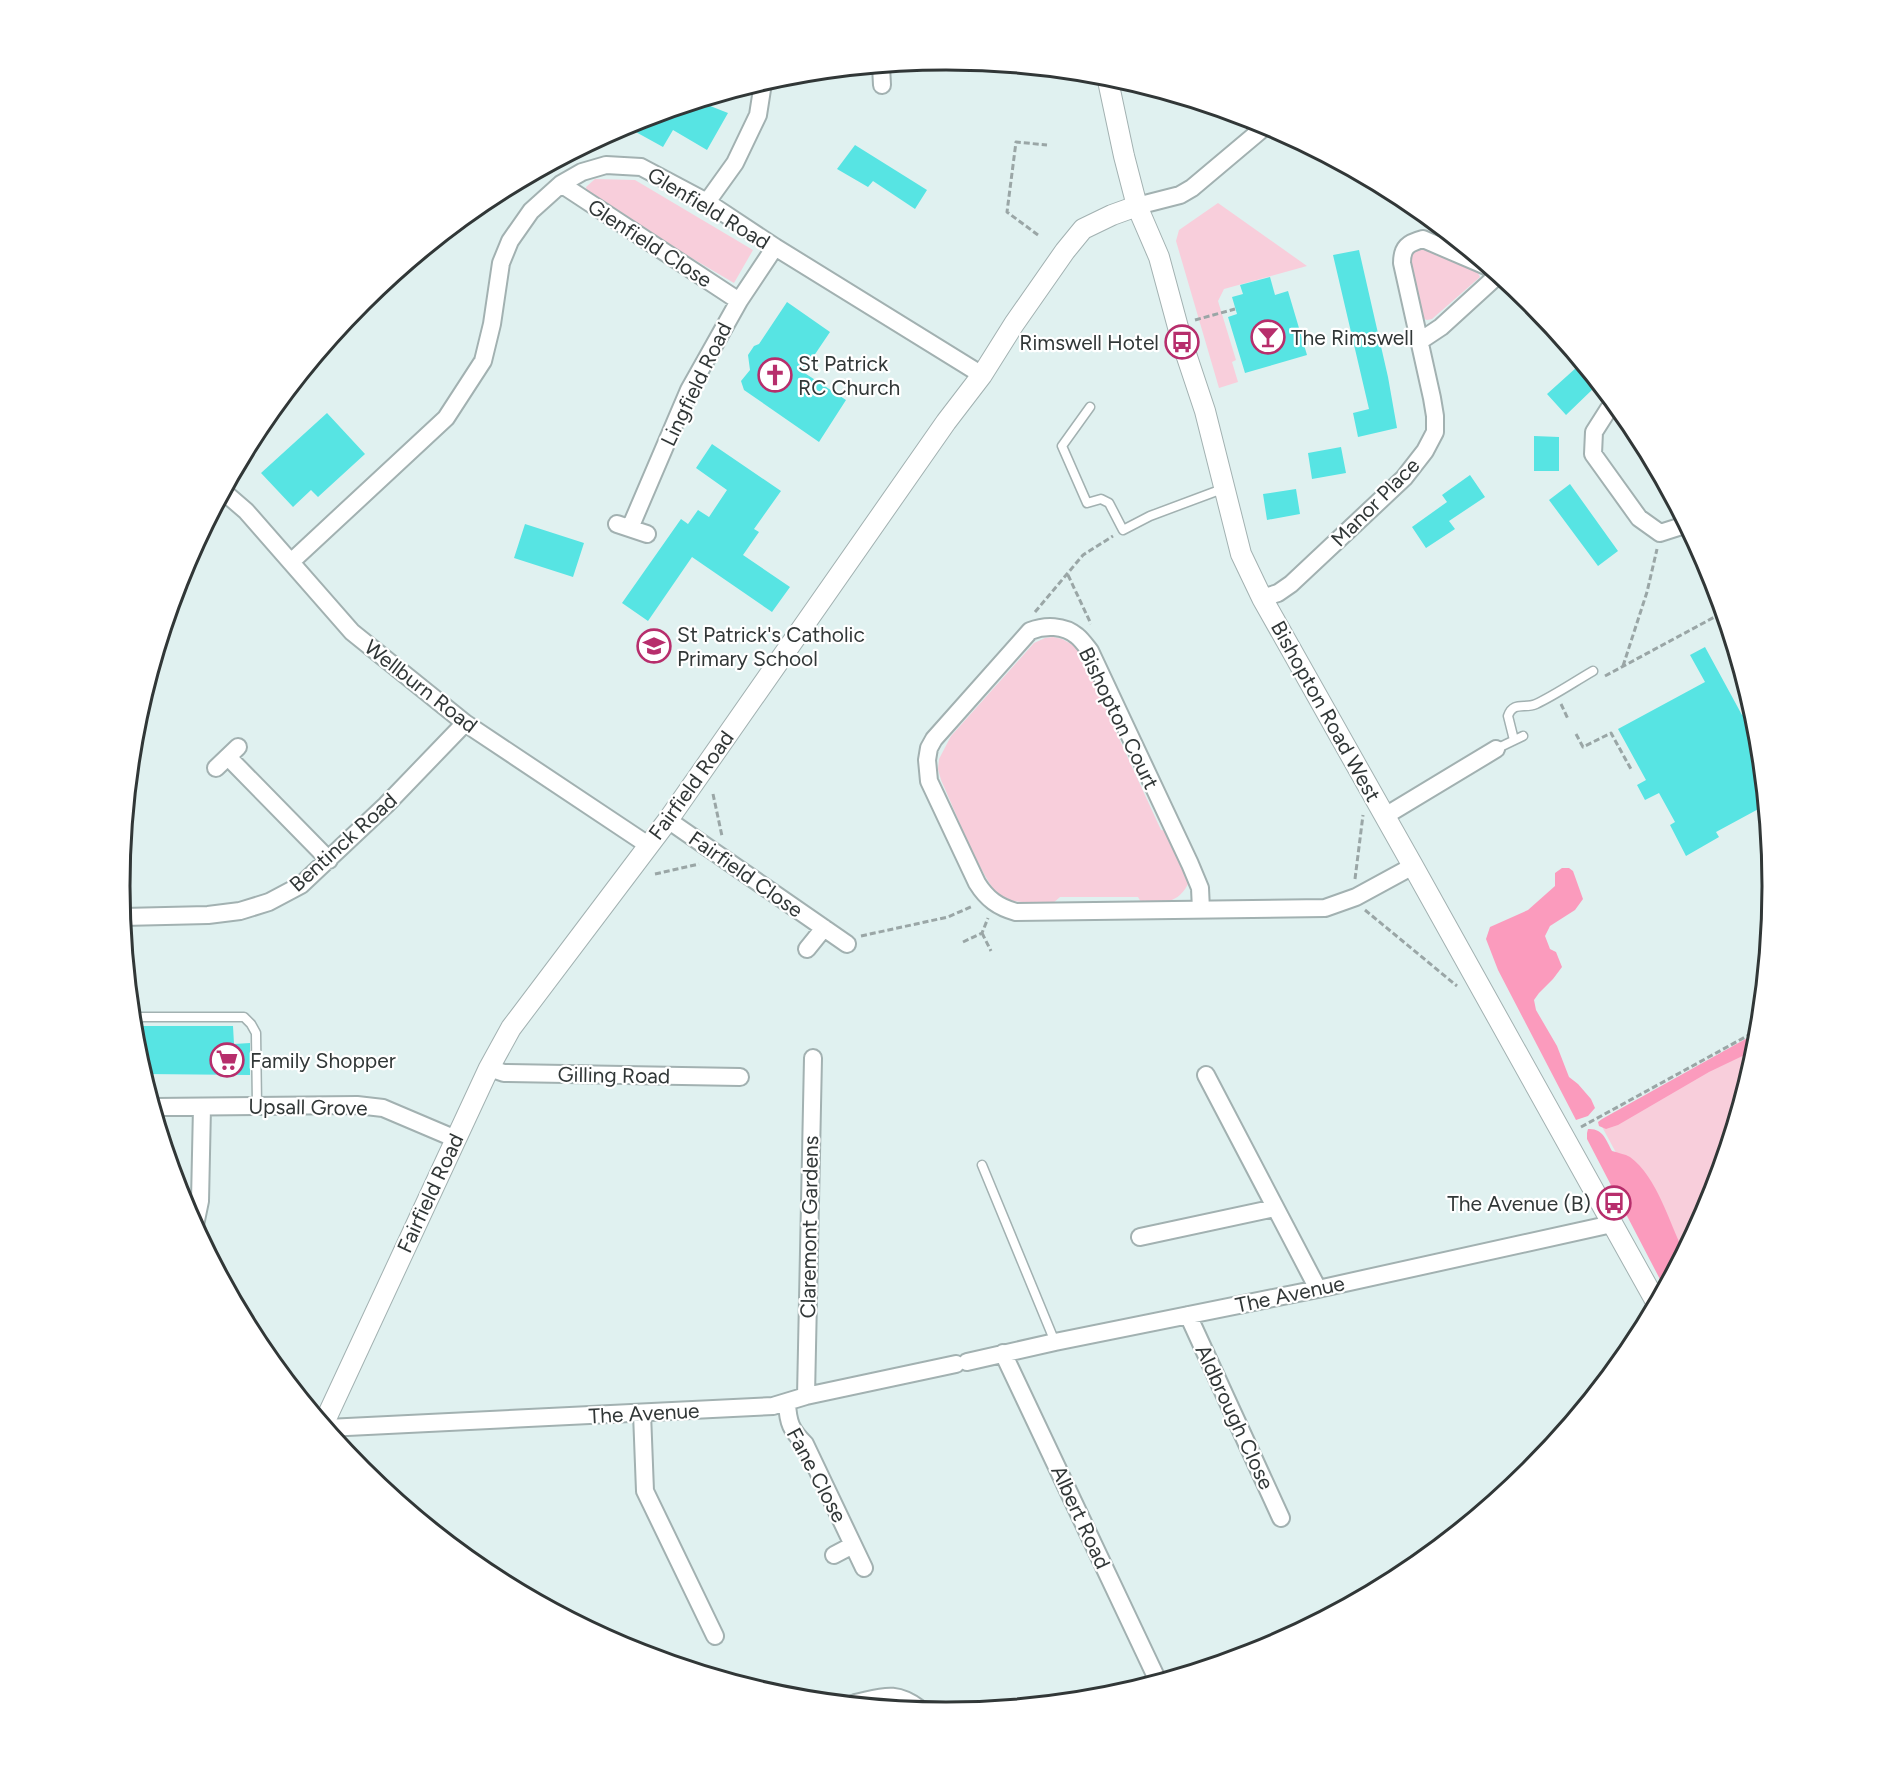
<svg xmlns="http://www.w3.org/2000/svg" width="1892" height="1772" viewBox="0 0 1892 1772" font-family="Figtree,sans-serif">
	<style>
		.green { fill: #f8cedb }
		.forest { fill: #fb9bbd }
		.building { fill: #57e4e3 }
		.lines { fill: none; stroke-linecap: round; stroke-linejoin: round }
		.service-casing { stroke: #a2b1b1; stroke-width: 11 }
		.minor-casing { stroke: #a2b1b1; stroke-width: 20 }
		.tertiary-casing { stroke: #a2b1b1; stroke-width: 22 }
		.path { stroke: #9aa6a6; stroke-width: 3; stroke-dasharray: 6 3; stroke-linecap: butt }
		.service { stroke: #fff; stroke-width: 8 }
		.minor { stroke: #fff; stroke-width: 16 }
		.tertiary { stroke: #fff; stroke-width: 20 }
		.labels { text-anchor: middle; dominant-baseline: central; stroke-width: 4.5; stroke-linejoin: round; paint-order: stroke }
		.street-label { font-size: 21px; fill: #313737; stroke: #fff }
		.poi-label { font-size: 21px; fill: #313737; stroke: #fff; text-anchor: start }
		.rim { fill: none; stroke: #313737; stroke-width: 3 }
	</style>
	<rect width="100%" height="100%" fill="#e0f1f0"/>
	<!-- green -->
	<path class="green" d="M595,179L635,180L753,250L734,283L588,197L586,187Z
		M1218,203L1307,266L1224,289L1218,301L1236,360L1232,362L1238,382L1219,388L1176,241L1179,230Z
		M1425,247L1476,269L1480,277L1432,319L1427,320L1422,318L1409,261C1411,250 1414,248 1425,247Z
		M1053,637L1062,639L1075,646L1088,668L1096,674L1108,700L1106,710L1161,830L1169,831L1189,882C1179,904 1163,903 1142,904L1138,897H1060L1052,904C1036,903 1017,904 1002,897C985,889 951,801 941,780L938,769L939,759L951,736L1034,643L1045,638Z
		M1757,1035L1756,1047L1709,1202L1676,1264L1600,1123Z"/>
	<!-- forest -->
	<path class="forest" d="M1562,868H1569L1573,871L1583,899L1575,910L1550,926L1545,936L1550,949L1556,952L1562,967L1553,979L1539,993L1534,1000L1536,1010L1557,1046L1569,1077L1578,1084L1591,1099L1595,1108L1588,1116L1576,1120L1498,970L1486,939L1490,927L1528,910L1555,886V873Z
		M1749,1037L1757,1043L1755,1050L1709,1072L1618,1125L1606,1129L1599,1126L1598,1122L1602,1119Z
		M1588,1129C1603,1128 1606,1140 1612,1151C1618,1153 1625,1154 1630,1157C1657,1177 1669,1222 1683,1250L1664,1287L1587,1139V1133Z"/>
	<!-- building -->
	<path class="building" d="M700,102L728,113L707,150L673,130L663,147L634,131L640,120Z
		M855,145L927,190L915,209L873,181L868,187L837,169Z
		M1359,250L1388,377L1397,428L1358,437L1353,413L1369,409L1333,255Z
		M1270,277L1275,295L1288,291L1307,355L1245,373L1228,317L1237,314L1232,297L1243,294L1240,285Z
		M787,302L830,332L803,372L846,400L819,442L744,390L741,381L750,370L748,355L754,346L759,344Z
		M1577,367L1595,387L1566,415L1547,394Z
		M327,413L365,454L318,497L311,490L293,507L261,473Z
		M1534,436L1559,437V471H1534Z
		M712,444L781,491L754,529L759,532L743,555L790,587L772,612L692,557L648,621L622,603L681,519L688,524L698,510L709,517L727,490L696,468Z
		M1341,447L1346,473L1312,479L1308,453Z
		M1470,475L1485,497L1449,521L1455,529L1426,548L1412,527L1447,502L1442,495Z
		M1570,484L1618,551L1598,566L1549,500Z
		M1296,489L1300,514L1267,520L1263,494Z
		M525,524L584,543L573,577L514,558Z
		M1705,647L1742,715L1752,710L1756,725L1758,744L1749,749L1761,770V775L1755,778L1763,794L1764,806L1716,832L1719,837L1686,856L1670,825L1675,822L1659,793L1645,800L1637,785L1646,780L1618,729L1705,682L1690,655Z
		M142,1026H233L234,1044L250,1043V1075L144,1074L140,1060V1049L142,1044Z"/>
	<g class="lines">
		<defs>
			<path id="service" d="M1090,407L1062,446L1087,503L1101,499L1109,503L1123,530L1150,516L1225,488
				M1514,740L1508,716C1513,701 1525,709 1536,704C1555,695 1574,682 1593,671
				M1496,749L1523,736
				M136,1044V1023L141,1017H244L251,1024L256,1033L257,1106
				M982,1165L1055,1342"/>
			<path id="minor" d="M881,66L882,85
				M561,184L739,301
				M707,202L735,163L758,115L763,83
				M1137,206L1180,195L1192,188L1267,125
				M1420,341L1441,327L1498,275
				M1614,405L1608,410L1594,432L1593,454L1639,518L1660,533L1685,525
				M224,492L246,511L352,632L465,723L648,845
				M617,524L647,534
				M630,528L689,390L739,301L775,247
				M291,562L446,418L483,361L492,324L501,263L510,241L531,211L561,184L582,172L606,165L641,167L707,202L775,247L982,375
				M1262,598L1278,593L1291,584L1404,478L1425,451L1435,432V416L1432,398L1402,263C1402,247 1408,243 1423,239L1486,266
				M228,757L329,860
				M216,768L238,747
				M1385,816L1496,749
				M668,820L847,944
				M1201,910L1200,888L1190,864L1090,651C1086,646 1082,640 1077,636C1064,625 1045,625 1030,631L934,739L929,748L927,760L929,781L977,883C987,899 998,907 1016,912L1325,908L1356,897L1413,866
				M123,917L208,915L240,911L269,902L301,885L386,805L465,723
				M807,949L824,928
				M489,1068L504,1073L740,1077
				M1206,1075L1318,1289
				M154,1107L357,1105L383,1108L456,1139
				M195,1225L200,1201L202,1107
				M1140,1237L1275,1208
				M1188,1315L1281,1518
				M1003,1353L1158,1681
				M967,1362L1055,1342L1318,1289L1612,1224
				M806,1396L813,1058
				M787,1403C788,1423 791,1430 805,1444L864,1568
				M642,1413L645,1491L715,1636
				M327,1428L773,1406L806,1396L956,1364
				M834,1555L853,1545
				M855,1703C883,1697 895,1690 920,1709"/>
			<path id="tertiary" d="M1107,76L1124,156L1137,206L1159,257L1182,342L1205,411L1241,554L1262,598L1413,866L1656,1302
				M324,1423L489,1068L511,1028L668,820L946,422L982,375L1014,324L1065,251L1083,229L1112,215L1137,206"/>
		</defs>
		<!-- service casing -->
		<use href="#service" class="service-casing"/>
		<!-- minor casing -->
		<use href="#minor" class="minor-casing"/>
		<!-- tertiary casing -->
		<use href="#tertiary" class="tertiary-casing"/>
		<!-- path -->
		<path class="path" d="M1038,235L1007,212L1016,142L1047,145
			M1195,320L1235,309
			M1068,575L1091,624
			M1035,612L1083,555L1113,536
			M1623,666L1647,592L1657,549
			M1605,676L1722,613
			M1561,704L1568,719
			M1576,734L1583,747L1611,733L1632,771
			M713,794L722,836
			M655,874L699,864
			M1355,879L1363,815
			M1365,910L1457,986
			M982,933L991,951
			M861,936L948,917L973,906
			M963,942L982,933L988,918
			M1581,1127L1758,1030"/>
		<!-- service -->
		<use href="#service" class="service"/>
		<!-- minor -->
		<use href="#minor" class="minor"/>
		<!-- tertiary -->
		<use href="#tertiary" class="tertiary"/>
	</g>
	<!-- icons -->
	<defs>
		<symbol id="bar-ring" viewBox="-11 -11 22 22"><circle r="9.5" fill="#fff" stroke="#b72e6c" stroke-width="1.5"/><path d="M-6-5H6L.8 .8V4.5H3.5V6h-7V4.5H-.8V.8Z" fill="#b72e6c"/></symbol>
		<symbol id="bus-ring" viewBox="-11 -11 22 22"><circle r="9.5" fill="#fff" stroke="#b72e6c" stroke-width="1.5"/><path d="M-5-6H5V4H4V6H2V4H-2V6H-4V4H-5ZM-3.5-4V0h7V-4ZM-3.5 1.2v1.5H-2V1.2ZM2 1.2v1.5H3.5V1.2Z" fill="#b72e6c"/></symbol>
		<symbol id="church-ring" viewBox="-11 -11 22 22"><circle r="9.5" fill="#fff" stroke="#b72e6c" stroke-width="1.5"/><path d="M-1.2-6h2.4v3.5h3.3v2.4h-3.3V6h-2.4V-.1h-3.3v-2.4h3.3Z" fill="#b72e6c"/></symbol>
		<symbol id="school-ring" viewBox="-11 -11 22 22"><circle r="9.5" fill="#fff" stroke="#b72e6c" stroke-width="1.5"/><path d="M0-5L7-2L0 1L-7-2ZM-4 1L0 2.5L4 1V4Q0 6-4 4Z" fill="#b72e6c"/></symbol>
		<symbol id="supermarket-ring" viewBox="-11 -11 22 22"><circle r="9.5" fill="#fff" stroke="#b72e6c" stroke-width="1.5"/><path d="M-6-5.5h2.5l.6 2H6L4.5 2H-2.5L-4.4-4H-6ZM-1.5 3.2a1.3 1.3 0 1 0 .1 0ZM3 3.2a1.3 1.3 0 1 0 .1 0Z" fill="#b72e6c"/></symbol>
	</defs>
	<g fill-rule="evenodd">
		<use href="#bar-ring" x="1249" y="318" width="38" height="38"/>
		<use href="#bus-ring" x="1163" y="323" width="38" height="38"/>
		<use href="#church-ring" x="756" y="356" width="38" height="38"/>
		<use href="#school-ring" x="635" y="627" width="38" height="38"/>
		<use href="#supermarket-ring" x="208" y="1041" width="38" height="38"/>
		<use href="#bus-ring" x="1595" y="1184" width="38" height="38"/>
	</g>
	<g class="labels">
		<!-- street labels -->
		<g class="street-label">
			<text transform="translate(709 208) rotate(31)">Glenfield Road</text>
			<text transform="translate(650 243) rotate(33)">Glenfield Close</text>
			<text transform="translate(696 384) rotate(-64)">Lingfield Road</text>
			<text transform="translate(1375 502) rotate(-45)">Manor Place</text>
			<text transform="translate(421 686) rotate(38)">Wellburn Road</text>
			<text transform="translate(1326 711) rotate(61)">Bishopton Road West</text>
			<text transform="translate(1119 718) rotate(64)">Bishopton Court</text>
			<text transform="translate(691 785) rotate(-54)">Fairfield Road</text>
			<text transform="translate(343 842) rotate(-42)">Bentinck Road</text>
			<text transform="translate(746 874) rotate(35)">Fairfield Close</text>
			<text transform="translate(614 1075) rotate(1)">Gilling Road</text>
			<text transform="translate(308 1107) rotate(1)">Upsall Grove</text>
			<text transform="translate(430 1193) rotate(-65)">Fairfield Road</text>
			<text transform="translate(809 1227) rotate(-89)">Claremont Gardens</text>
			<text transform="translate(1290 1294) rotate(-12)">The Avenue</text>
			<text transform="translate(644 1413) rotate(-3)">The Avenue</text>
			<text transform="translate(1235 1417) rotate(65)">Aldbrough Close</text>
			<text transform="translate(817 1475) rotate(62)">Fane Close</text>
			<text transform="translate(1081 1517) rotate(65)">Albert Road</text>
		</g>
		<!-- poi labels -->
		<g class="poi-label">
			<text x="1291" y="337">The Rimswell</text>
			<text x="1159" y="342" text-anchor="end">Rimswell Hotel</text>
			<text x="798" y="363">St Patrick<tspan x="798" dy="24">RC Church</tspan></text>
			<text x="677" y="634">St Patrick's Catholic<tspan x="677" dy="24">Primary School</tspan></text>
			<text x="250" y="1060">Family Shopper</text>
			<text x="1591" y="1203" text-anchor="end">The Avenue (B)</text>
		</g>
	</g>
	<!-- crop -->
	<path d="M0 0H1892V1772H0ZM130 886a816 816 0 1 1 1632 0a816 816 0 1 1-1632 0Z" fill="#fff" fill-rule="evenodd"/>
	<path class="rim" d="M130 886a816 816 0 1 1 1632 0a816 816 0 1 1-1632 0Z"/>
</svg>
